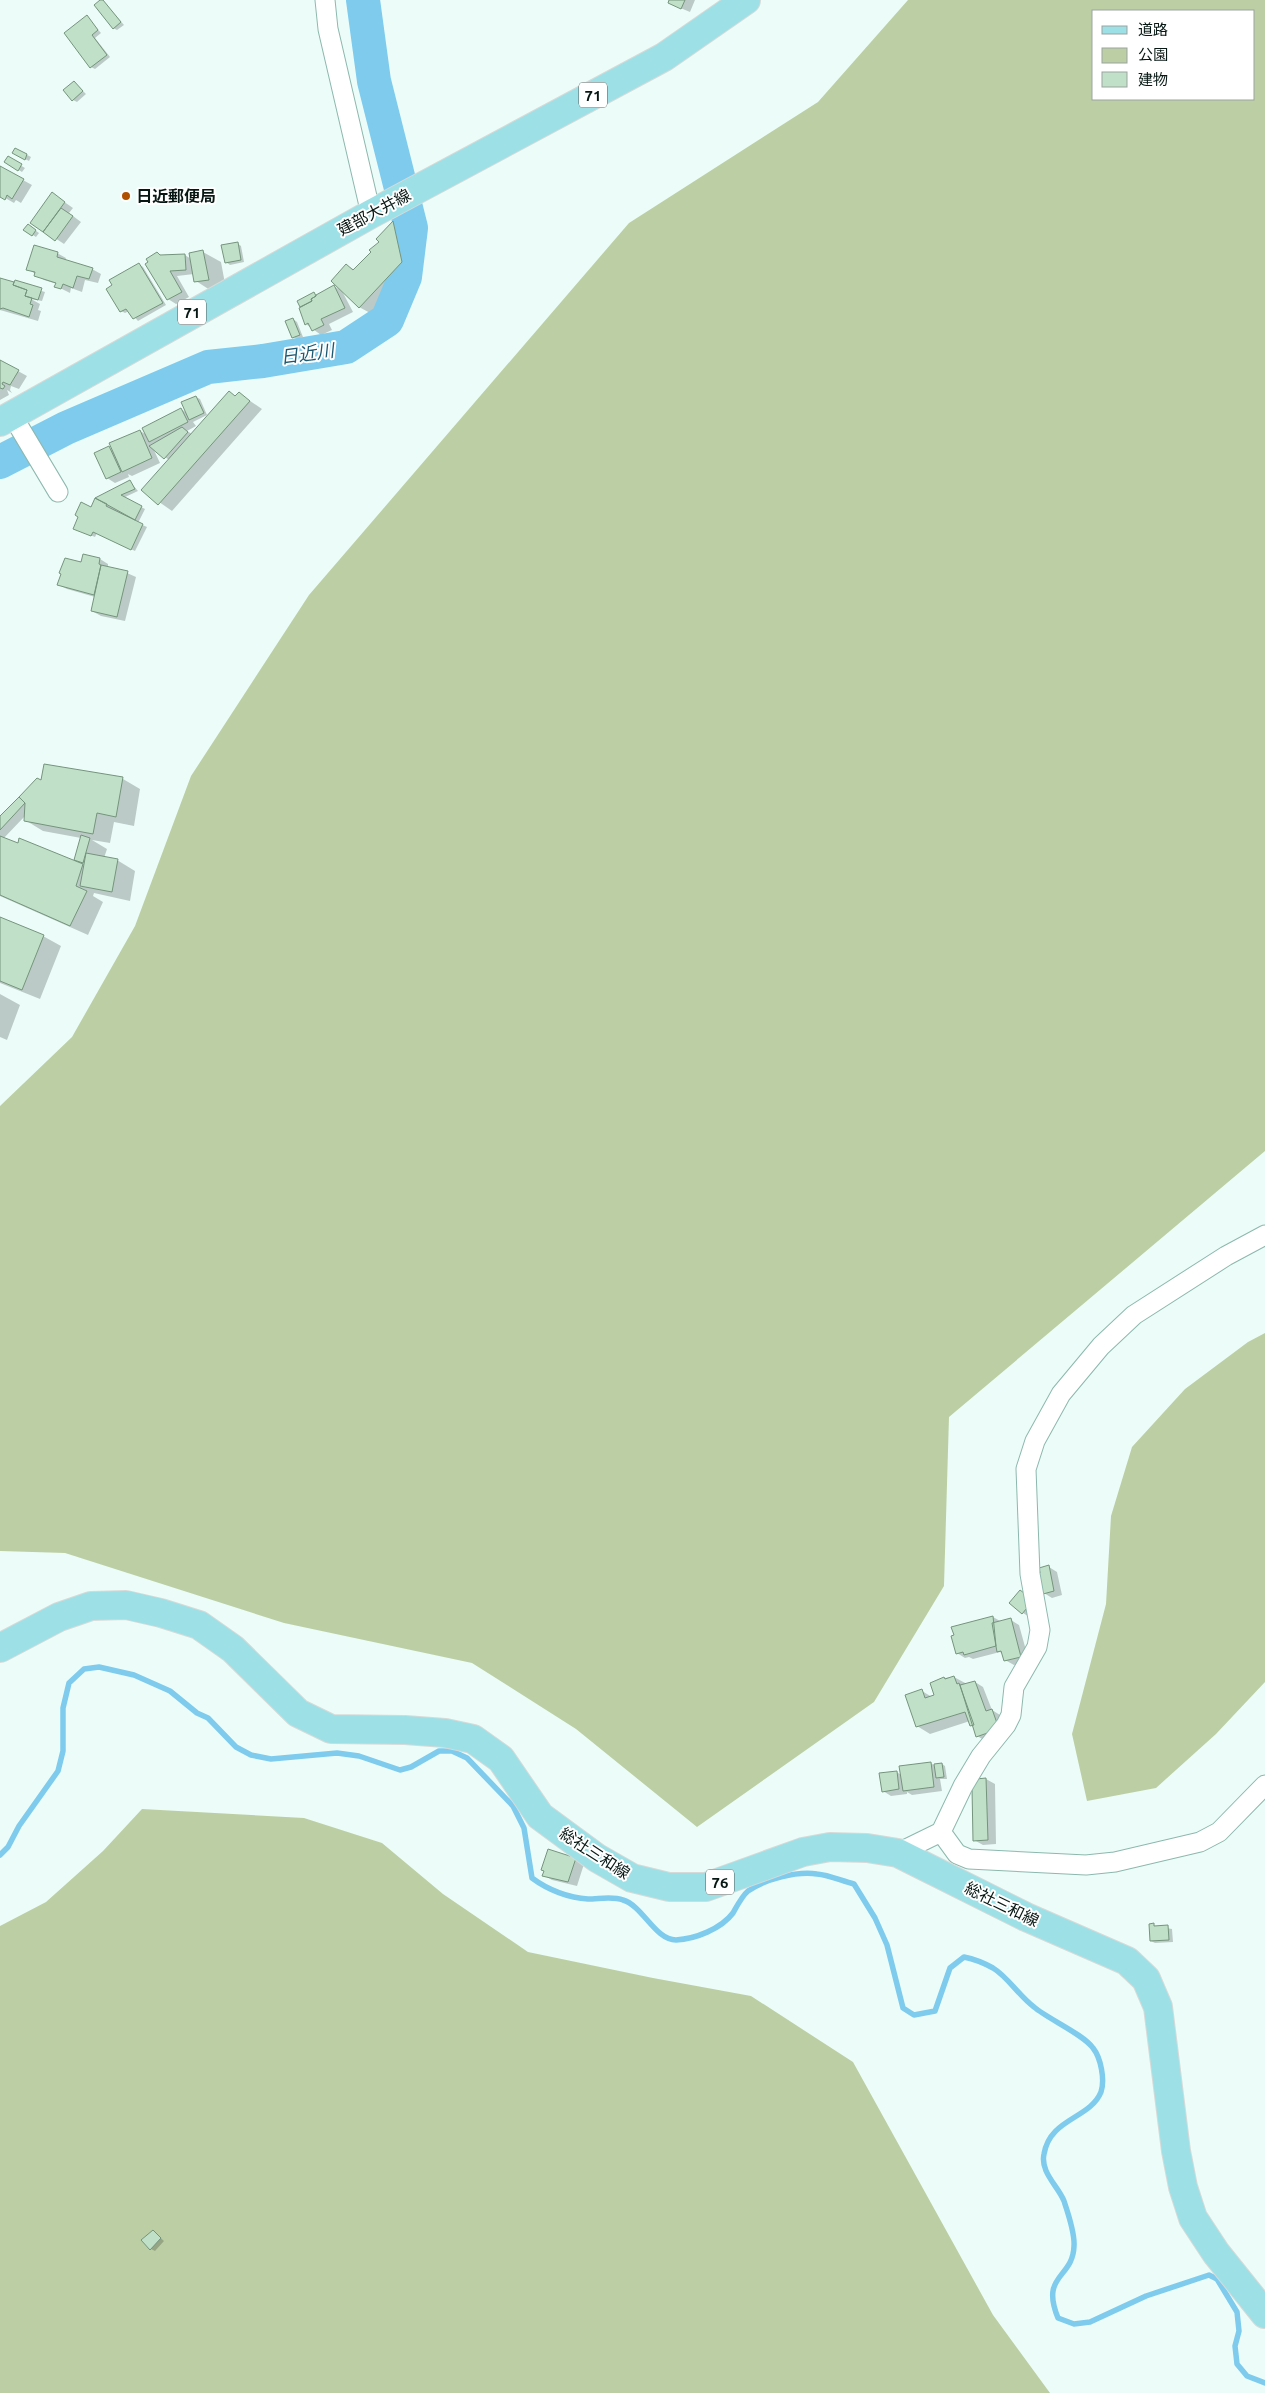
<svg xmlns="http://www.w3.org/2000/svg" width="1265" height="2393" viewBox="0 0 1265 2393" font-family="Ubuntu,'Noto Sans JP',sans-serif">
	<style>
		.green { fill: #bccfa4; fill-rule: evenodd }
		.shadow { fill: #0003; fill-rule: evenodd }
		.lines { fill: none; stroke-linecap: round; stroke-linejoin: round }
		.stream { stroke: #7ecbee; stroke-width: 5.5 }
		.river { stroke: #7ecbee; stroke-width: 34 }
		.building { fill: #c0e1c8; stroke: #75947d }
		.minor-casing { stroke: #8db8ad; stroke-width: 21 }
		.primary-casing { stroke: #d7dad9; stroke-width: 30 }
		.minor { stroke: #fff; stroke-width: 19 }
		.primary { stroke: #9de0e6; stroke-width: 28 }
		.poi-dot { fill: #b05100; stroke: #fff; stroke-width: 2 }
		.labels { text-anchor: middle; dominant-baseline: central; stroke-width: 4; stroke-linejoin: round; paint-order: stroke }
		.shield { fill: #fff; stroke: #515d5a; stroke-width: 1 }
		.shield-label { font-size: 15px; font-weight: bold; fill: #071814 }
		.poi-label { font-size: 16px; font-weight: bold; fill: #071814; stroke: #fff; text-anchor: start }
		.street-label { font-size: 16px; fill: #071814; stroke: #fff }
		.water-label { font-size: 18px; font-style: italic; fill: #1c5971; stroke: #fff }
	</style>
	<rect width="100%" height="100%" fill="#ecfdf9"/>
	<!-- green -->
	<path class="green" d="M908,0H1265V1151L949,1417L944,1586L874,1702L697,1827L576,1729L472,1663L284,1623L65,1553L0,1551V1106L72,1037L135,926L191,776L309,595L629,223L818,102ZM1254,11V99H1094V11Z
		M1265,1333V1682L1216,1734L1156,1788L1087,1801L1072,1734L1106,1604L1111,1516L1132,1447L1185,1389L1248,1342Z
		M142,1809L304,1818L382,1843L443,1894L528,1952L653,1978L751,1996L853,2062L993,2315L1050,2393H0V1926L46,1902L103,1851Z"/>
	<!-- shadow -->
	<path class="shadow" d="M102,0L124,25L117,30L113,28Z
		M671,0H695L690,12L678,7Z
		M87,17L101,33L95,38L110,57L95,69L91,67Z
		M74,82L86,94L77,102L73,100Z
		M16,149L31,157L29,161L14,153Z
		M8,158L25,168L22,172L6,162Z
		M1,168L32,185L21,203L16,200L14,203L0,195Z
		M60,199L73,208L69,213L81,222L64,244L31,222Z
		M393,223L406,230L414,270L372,314L359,307L347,266L355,270L381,242Z
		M32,228L39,233L36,237L25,230Z
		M237,243L241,246L244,262L230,265L226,262Z
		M203,252L221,262L226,289L213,292L196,281L194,274L177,276L189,297L176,304L168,299L157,253L163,256L185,255L191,259Z
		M57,253L66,258L65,261L92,269L101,274L98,283L85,280L82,292L71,288L70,293L56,286L57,284L44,280L28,269Z
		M139,264L143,267L166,305L138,321L129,311L125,313L121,311Z
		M0,279L45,292L42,301L31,299L40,304L38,310L41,311L38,321L0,310Z
		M334,286L342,291L353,312L329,324L332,330L321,335L306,324L301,306L314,294L317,295Z
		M293,319L297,322L303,337L297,339L293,337Z
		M0,361L27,376L19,389L11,386L10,390L12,393L7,390L9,395L0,400Z
		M229,392L236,397L240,394L262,409L172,511L142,490L169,460L153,448L160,463L132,476L128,474L129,477L115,483L107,478L109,448L114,451L140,431L147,435L181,409L187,413L196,397L200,399L207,415L193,422L196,426L187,431L192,434Z
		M130,482L138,491L123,498L145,509L138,523L147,527L135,551L97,533L95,537L78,530L92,509Z
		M84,555L100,559L108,564V568L127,573L136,577L125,621L101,616L92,611L95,597L67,589L59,585L62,573L82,564Z
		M45,765L123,779L140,789L134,826L114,822L110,843L92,840L107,849L104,858L117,860L135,871L130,901L94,893L93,896L103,902L88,935L0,896V818L42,782ZM25,816V820L43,831L81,838L76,859L84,866L20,840L18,844L3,839Z
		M0,918L43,936L61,946L40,999L0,983Z
		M0,994L20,1005L7,1040L0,1037Z
		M1049,1567L1057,1572L1062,1595L1052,1598L1044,1593Z
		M1021,1592L1031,1618L1023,1613Z
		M993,1617L1002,1622L1011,1620L1019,1625L1029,1661L1014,1665L1005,1660L1003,1654L1000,1652L973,1659L969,1657L965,1658L957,1653Z
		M954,1677L967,1684L975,1682L983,1687L992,1710L1000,1715L1005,1730L986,1741L977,1736L970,1721L930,1734L917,1726L922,1691L932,1697L936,1696L944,1678Z
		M930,1763L936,1766L942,1764L945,1766L947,1779H940L942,1791L912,1795L907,1792V1794L891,1796L883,1791L896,1772L902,1775Z
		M986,1779L995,1784L996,1844L983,1845L974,1840L977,1780Z
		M576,1859L584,1864L577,1886L552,1880L543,1875Z
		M1150,1925L1172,1929L1173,1942L1155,1943L1151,1941Z
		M153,2231L164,2241L155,2251L151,2249Z"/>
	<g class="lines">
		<!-- stream -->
		<path class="stream" d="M0,1855L8,1847L19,1826L58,1771L63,1751V1708L69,1683L84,1669L99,1667L134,1675L170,1691L197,1713L208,1718L236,1747L251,1755L271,1759L337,1753L359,1756L400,1770L411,1767L439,1751H452L467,1758L513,1806L524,1828L532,1878C548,1890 569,1898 588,1899C599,1899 613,1896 623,1900C643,1906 655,1940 676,1940C695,1939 721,1929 733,1913C737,1906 742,1896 748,1891C765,1879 797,1871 817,1874C829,1875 842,1881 854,1884L875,1918L887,1945L903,2008L914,2015L935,2011L950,1968L964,1957C974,1959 984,1963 993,1968C1008,1977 1019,1996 1034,2007C1048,2019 1083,2034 1093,2048C1101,2058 1105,2080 1101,2092C1090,2119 1050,2118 1044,2154C1040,2172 1058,2186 1064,2201C1068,2213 1075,2233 1074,2246C1073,2279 1040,2274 1058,2318L1074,2324L1090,2322L1146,2296L1209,2275L1217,2279L1237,2312L1239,2331L1235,2346L1237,2364L1247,2376L1265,2383"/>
		<!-- river -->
		<path class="river" d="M0,462L66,428L208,367L263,361L346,347L387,320L405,277L411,228L374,81L363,0"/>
	</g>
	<!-- building -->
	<path class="building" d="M100,0H103L121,22L113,29L94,5Z
		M669,0H685L681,9L668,3Z
		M87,15L98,30L92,35L107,55L90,68L64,33Z
		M74,81L83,91L72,101L63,90Z
		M15,148L27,154L25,160L12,153Z
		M8,156L22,164L18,171L4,162Z
		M0,166L24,179L12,199L7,195L5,200L0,197Z
		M52,192L65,202L43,232L30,223Z
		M61,208L73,216L55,241L43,232Z
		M393,221L402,262L359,308L331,281L346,264L353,270L371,252L369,250L379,242L376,239Z
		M28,224L36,230L32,236L23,230Z
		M238,242L241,260L225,263L221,245Z
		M34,245L58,252L57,257L93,268L89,279L77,276L73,288L63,284L61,289L54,287L56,283L34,276L35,272L26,270Z
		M203,250L209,280L194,282L189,253Z
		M157,252L160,255L185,254L186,270L170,271L182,292L167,300L145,264L148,262L146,259Z
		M139,263L163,303L133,319L126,309L120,312L106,289L112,285L109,280Z
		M0,278L14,282L13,285L27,290L25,296L32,298L30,304L33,305L29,317L3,308L0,309Z
		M15,280L42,288L38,300L25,296L27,290L13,285Z
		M334,285L345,308L321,319L324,325L312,331L308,323L305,325L299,308L312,301L311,299L316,296V295Z
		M314,292L316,296L311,299L312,301L300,307L297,301Z
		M293,318L300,335L292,338L285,321Z
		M0,360L19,370L10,385L3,382L2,384L5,386L3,389L0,388Z
		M229,391L235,396L239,392L250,401L158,505L141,490Z
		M196,396L204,413L189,420L181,402Z
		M181,408L188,422L149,442L142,428Z
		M182,427L188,432L164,459L149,446Z
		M140,430L152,458L122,472L109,443Z
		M109,446L121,472L106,479L94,453Z
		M130,480L135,489L121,495L142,506L135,520L95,498Z
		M95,498L107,504L106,506L143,524L131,550L93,532L91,536L73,529L78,517L75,515L81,502L91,507Z
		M83,554L100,558L99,564L101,565L94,595L57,585L61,574L59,573L65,558L81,562Z
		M101,565L128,571L117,617L91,611Z
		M44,764L123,777L116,817L97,813L93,834L24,821L25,803L19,797L37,778L41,780Z
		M19,797L25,803L0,830V816Z
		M81,835L90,838L83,863L74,860Z
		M0,836L18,843L19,838L83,864L76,886L87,891L70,926L0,895Z
		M86,853L118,859L112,892L80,886Z
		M0,917L44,935L22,990L0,981Z
		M1049,1565L1054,1591L1043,1594L1038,1574L1040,1573L1039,1568Z
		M1020,1590L1028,1596L1031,1603L1022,1614L1009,1603Z
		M993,1616L996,1646L964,1655L963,1652L956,1654L951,1636L954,1635L951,1627Z
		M1011,1618L1021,1657L1004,1661L1001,1651L997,1652L992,1623Z
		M954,1676L957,1684L959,1683L974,1725L970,1726L965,1712L916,1727L905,1695L922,1689L925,1698L934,1695L930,1683L944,1677L945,1679Z
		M975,1681L986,1711L992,1709L998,1726L996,1730L976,1737L960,1685Z
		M931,1762L934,1787L903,1791L899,1766Z
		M942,1763L944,1777L936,1778L934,1764Z
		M897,1771L899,1789L882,1792L879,1773Z
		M986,1778L988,1840L973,1841L972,1788L976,1779Z
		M548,1849L576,1858L568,1882L542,1876L544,1871L541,1870Z
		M1154,1923V1926L1168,1925L1169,1940L1150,1941L1149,1924Z
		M153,2230L161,2238L150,2250L141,2240Z"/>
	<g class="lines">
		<defs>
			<path id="minor" d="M325,0L328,29L371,214
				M12,415L58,492
				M941,1832L957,1854L969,1859L1086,1865L1115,1862L1200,1842L1219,1832L1265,1785
				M898,1853L941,1832L963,1786L981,1756L1006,1725L1011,1715L1014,1687L1037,1647L1040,1630L1030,1574L1026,1469L1035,1441L1061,1394L1101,1346L1134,1315L1226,1256L1265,1235"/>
			<path id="primary" d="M0,422L371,214L664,57L746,0
				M0,1648L59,1617L91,1606L126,1605L161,1613L199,1625L233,1649L298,1713L331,1729L405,1730L445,1733L473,1739L501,1759L540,1816L597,1858L632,1878L669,1887H706L803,1852L830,1847L867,1848L898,1853L1026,1917L1127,1961L1146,1979L1158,2007L1176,2151L1183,2187L1193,2218L1216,2253L1265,2314"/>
		</defs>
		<!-- minor casing -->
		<use href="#minor" class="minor-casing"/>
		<!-- primary casing -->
		<use href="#primary" class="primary-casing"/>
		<!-- minor -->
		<use href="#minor" class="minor"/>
		<!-- primary -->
		<use href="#primary" class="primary"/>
	</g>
	<!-- markers -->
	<circle class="poi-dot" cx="126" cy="196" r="5"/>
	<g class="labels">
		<!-- shield labels -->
		<g class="shield">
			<rect x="579" y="82.5" width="28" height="25" rx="4"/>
			<rect x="178" y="299.5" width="28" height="25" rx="4"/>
			<rect x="706" y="1869.5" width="28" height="25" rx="4"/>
		</g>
		<g class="shield-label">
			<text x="593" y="95">71</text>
			<text x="192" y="312">71</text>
			<text x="720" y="1882">76</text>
		</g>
		<!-- poi labels -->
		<g class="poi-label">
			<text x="136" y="196">日近郵便局</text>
		</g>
		<!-- street labels -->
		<g class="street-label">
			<text transform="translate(374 212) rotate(-28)">建部大井線</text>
			<text transform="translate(595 1853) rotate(33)">総社三和線</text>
			<text transform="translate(1002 1904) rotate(26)">総社三和線</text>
		</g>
		<!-- water labels -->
		<g class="water-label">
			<text transform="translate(307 353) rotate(-8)">日近川</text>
		</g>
	</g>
	<!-- legend -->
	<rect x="1092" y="10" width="162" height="90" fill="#ffffff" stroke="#9ca3a1"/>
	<rect x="1102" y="26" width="25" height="8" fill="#9de0e6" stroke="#9ca3a1"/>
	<text x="1138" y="35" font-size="15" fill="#071814">道路</text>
	<rect x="1102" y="48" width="25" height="15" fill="#bccfa4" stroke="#9ca3a1"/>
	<text x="1138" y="60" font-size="15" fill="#071814">公園</text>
	<rect x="1102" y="72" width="25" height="15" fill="#c0e1c8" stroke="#9ca3a1"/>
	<text x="1138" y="85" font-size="15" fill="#071814">建物</text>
</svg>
